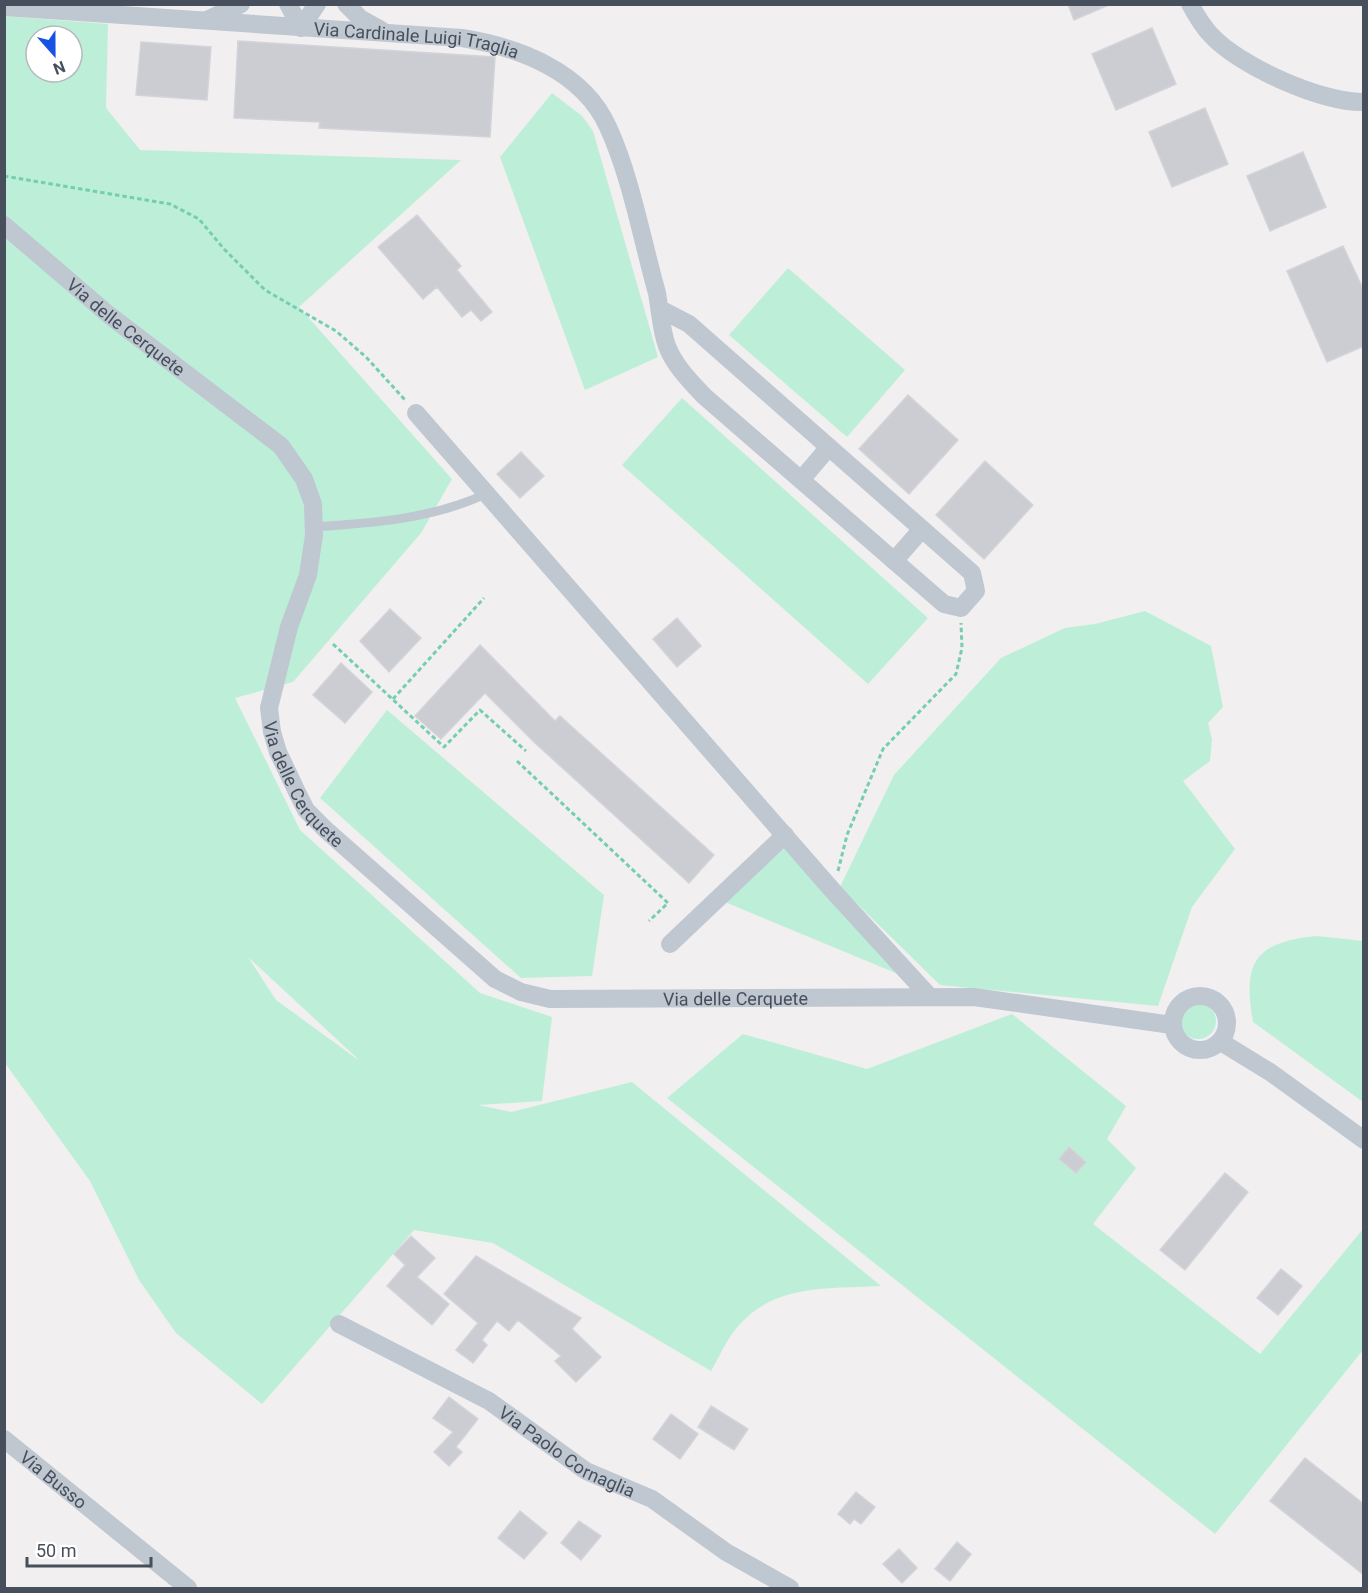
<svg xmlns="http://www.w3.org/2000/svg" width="1368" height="1593" viewBox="0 0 1368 1593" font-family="Roboto,sans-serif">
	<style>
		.green { fill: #bdefd8; fill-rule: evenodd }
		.building { fill: #cbcdd3; stroke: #d3d4da; stroke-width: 1.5 }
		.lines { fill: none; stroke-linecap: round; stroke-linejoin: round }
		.path { stroke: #74ceaf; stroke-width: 3; stroke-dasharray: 4.5 3; stroke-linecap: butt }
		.service { stroke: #bfc7d1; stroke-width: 9 }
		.minor { stroke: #bfc7d1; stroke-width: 18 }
		.labels { text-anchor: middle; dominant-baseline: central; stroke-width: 4.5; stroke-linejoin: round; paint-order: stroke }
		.street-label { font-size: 18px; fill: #474f5c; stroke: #fff }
	</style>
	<rect width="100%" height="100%" fill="#f1efef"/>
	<!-- green -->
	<path class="green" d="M4,16L108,24L106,108L140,150L461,160L299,307L452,479L421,533L293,682L235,698L300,830L480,993L552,1017L542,1101L478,1105L511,1112L632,1082L881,1286C824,1289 769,1283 732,1334C724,1345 718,1359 711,1371L493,1243L414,1230L262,1404L176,1333L139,1280L90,1181L5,1063ZM36,36H72V72H36ZM248,957L357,1058V1059L276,1000Z
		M552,93L582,116L593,131L658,357L585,390L500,157Z
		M788,268L905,370L847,437L729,335Z
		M682,398L928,618L868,684L622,465Z
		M1145,611L1211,646L1223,707L1208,723L1212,739L1210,761L1183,781L1235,849L1192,907L1158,1006L940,985L840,887L894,775L1001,658L1065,628L1095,624Z
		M387,710L604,895L592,976L521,978L320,798Z
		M786,847L903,976L725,902Z
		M1317,936L1363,941V1102L1253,1022C1242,961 1256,942 1317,936Z
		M1180 1021a18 18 0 1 1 36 0a18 18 0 1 1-36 0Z
		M1012,1014L1126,1106L1107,1139L1136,1168L1093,1224L1260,1354L1363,1229V1350L1215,1534L667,1098L743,1034L867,1069Z"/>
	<!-- building -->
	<path class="building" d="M1068,4H1111L1074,20Z
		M1152,28L1176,84L1116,110L1092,54Z
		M238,41L495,57L490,137L319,128L320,122L234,118Z
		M141,42L211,47L207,100L136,95Z
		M1205,108L1228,164L1172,187L1149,132Z
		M1303,152L1326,207L1270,231L1247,176Z
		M417,215L461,266L457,270L492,312L481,321L471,310L462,317L437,287L423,299L378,247Z
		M1343,246L1364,291V346L1327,362L1287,271Z
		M908,395L958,440L909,494L859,449Z
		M521,452L544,476L520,498L497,474Z
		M985,461L1033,505L984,559L936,515Z
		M390,609L421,638L389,672L360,641Z
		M677,618L701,646L677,667L653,639Z
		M480,645L555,721L560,716L714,855L689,883L535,743L485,693L441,739L415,716Z
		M341,663L372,692L345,723L313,695Z
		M1069,1147L1086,1162L1076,1173L1059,1159Z
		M1225,1173L1248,1192L1185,1270L1160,1250Z
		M411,1236L435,1258L417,1277L449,1304L432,1325L387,1286L405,1265L394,1254Z
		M476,1256L581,1318L572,1329L601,1357L576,1382L555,1361L561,1356L518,1320L509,1331L497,1321L482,1340L487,1345L473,1363L456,1350L478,1323L444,1294Z
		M1281,1269L1302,1286L1278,1315L1257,1298Z
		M449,1397L478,1419L456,1447L462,1452L449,1466L434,1452L453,1432L433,1418Z
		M711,1406L748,1429L734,1450L698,1427Z
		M671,1414L698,1434L680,1459L653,1439Z
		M1305,1458L1364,1504V1575L1270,1501Z
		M856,1492L875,1507L861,1524L854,1519L850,1524L838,1514Z
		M520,1511L547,1533L524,1559L498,1538Z
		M579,1521L601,1536L581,1560L561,1543Z
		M957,1542L971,1554L950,1581L935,1569Z
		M899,1549L917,1568L902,1583L883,1564Z"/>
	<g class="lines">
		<!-- path -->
		<path class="path" d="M4,176L170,204L199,219L224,249L265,290L336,331L366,357L405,400
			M333,644L444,747L480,710L526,751
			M393,699L484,598
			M517,761L668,903L649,921
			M838,871L847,835L883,749L956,674L962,648L961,623"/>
		<!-- service -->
		<path class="service" d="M314,527C374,523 431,519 486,494"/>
		<!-- minor -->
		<g class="minor">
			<path d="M288,4L301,28L317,4"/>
			<path d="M346,4L361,19L381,30"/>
			<path d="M1190,4C1196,15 1202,26 1211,35C1239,66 1322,103 1364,102"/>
			<path id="s1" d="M4,7L462,38C518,47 583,71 608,127C631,177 642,240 657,293C660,310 661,330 667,346C674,365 690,381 704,396L944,604L961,608L976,591L972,573L689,324L660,309"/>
			<path d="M207,20L241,4"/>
			<path id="s2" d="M4,225L109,315L281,446L304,479L313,504L314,535L308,575L289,627L269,708L272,732L278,752L297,792L306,810L326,830L495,979L521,992L550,999L974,997L1172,1025"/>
			<path d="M416,413L833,891L930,997"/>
			<path d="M801,480L829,447"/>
			<path d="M894,561L922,529"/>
			<path d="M670,944L785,835"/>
			<circle cx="1200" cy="1023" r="27"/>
			<path d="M1221,1042L1270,1072L1364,1140"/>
			<path id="s3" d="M339,1324L489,1401L586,1471L652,1499L726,1552L790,1588"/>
			<path id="s4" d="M4,1439L188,1588"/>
		</g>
	</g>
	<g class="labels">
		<!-- street labels -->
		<g class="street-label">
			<text stroke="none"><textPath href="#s1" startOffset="414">Via Cardinale Luigi Traglia</textPath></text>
			<text stroke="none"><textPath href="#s2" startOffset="159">Via delle Cerquete</textPath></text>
			<text stroke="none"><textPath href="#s2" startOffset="717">Via delle Cerquete</textPath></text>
			<text stroke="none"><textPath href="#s2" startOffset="1239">Via delle Cerquete</textPath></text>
			<text stroke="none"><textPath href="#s3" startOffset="262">Via Paolo Cornaglia</textPath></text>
			<text stroke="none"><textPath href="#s4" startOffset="64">Via Busso</textPath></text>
		</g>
	</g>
	<!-- border -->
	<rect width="1368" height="1593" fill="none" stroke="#474f5c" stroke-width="12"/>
	<!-- north arrow -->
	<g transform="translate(54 54) rotate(159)"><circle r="28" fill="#ffffff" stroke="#b5b9be" stroke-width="1.5"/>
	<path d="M0-4.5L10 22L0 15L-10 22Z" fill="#1852e2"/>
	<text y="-9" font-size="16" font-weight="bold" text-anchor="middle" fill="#474f5c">N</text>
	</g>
	<!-- scale -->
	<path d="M27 1557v9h124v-9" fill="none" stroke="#474f5c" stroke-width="3"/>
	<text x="36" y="1557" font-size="18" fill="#474f5c" stroke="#ffffff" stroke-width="4.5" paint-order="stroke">50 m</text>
</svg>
